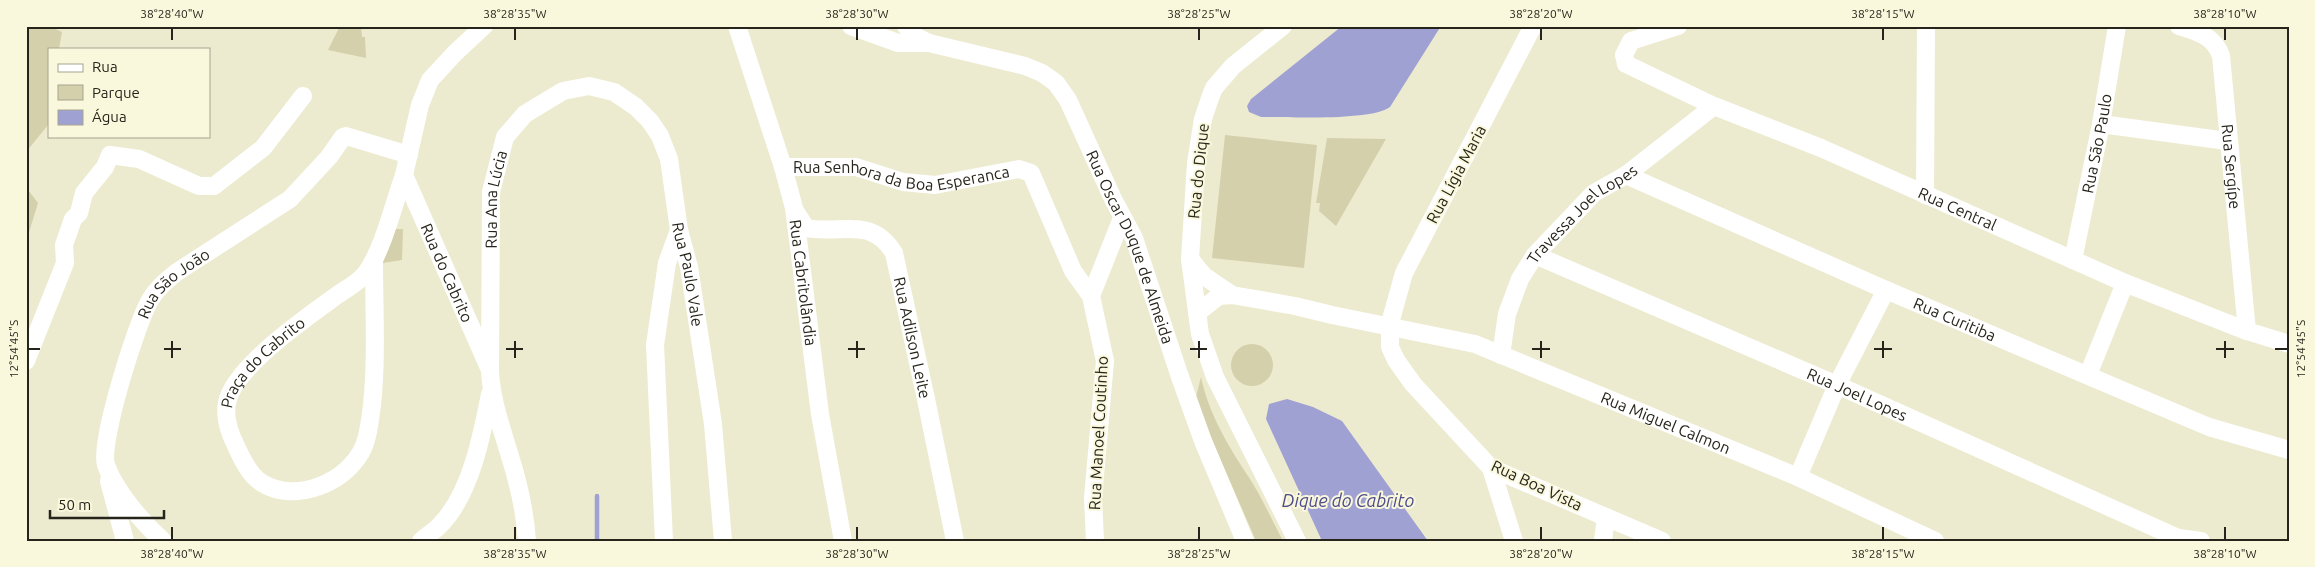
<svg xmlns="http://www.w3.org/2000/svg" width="2315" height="567" viewBox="0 0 2315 567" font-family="Ubuntu,sans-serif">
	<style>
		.green { fill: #d4d0ab }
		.water { fill: #a0a1d3 }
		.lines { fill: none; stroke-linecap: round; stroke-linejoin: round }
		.stream { stroke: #a0a1d3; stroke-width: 4.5 }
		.minor { stroke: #fff; stroke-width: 18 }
		.ticks { fill: none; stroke: #27251b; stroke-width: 2 }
		.labels { text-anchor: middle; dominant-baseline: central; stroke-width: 4; stroke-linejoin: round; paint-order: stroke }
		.street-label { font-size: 16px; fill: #27251b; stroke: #faf8dc }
		.water-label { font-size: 18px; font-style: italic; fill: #4e4c8b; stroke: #faf8dc }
		.neatline { fill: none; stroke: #27251b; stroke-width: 2 }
		.ticks-label { font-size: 12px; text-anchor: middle; fill: #27251b }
	</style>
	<rect width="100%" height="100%" fill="#edebcf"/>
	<!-- green -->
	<path class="green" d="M26,26H49L62,32L59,49H49L48,125L26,152Z
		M340,26H361L362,37H365L366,58L328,50Z
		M1225,135L1317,145L1304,268L1212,258Z
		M1327,138L1386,139L1336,226L1319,211L1320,203H1316Z
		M26,187L38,203L26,242Z
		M389,229H403L402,260L383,263Z
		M1231 365a21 21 0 1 1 42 0a21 21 0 1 1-42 0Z
		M1201,377C1209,415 1229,447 1250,479C1262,498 1272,520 1283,541H1256L1195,401Z"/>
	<!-- water -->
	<path class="water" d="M1342,26H1441L1390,107C1372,121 1288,117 1261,117L1249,112L1247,106L1251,99Z
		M1287,399L1313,407L1342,421L1428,541H1322L1266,419L1269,404Z"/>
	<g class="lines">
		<!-- stream -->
		<path class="stream" d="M597,496V541"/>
		<!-- minor -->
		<g class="minor">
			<path id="s1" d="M484,26L455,53L430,80L420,105L404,175L490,370C491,399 501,426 509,453C518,481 525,511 527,541"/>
			<path id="s2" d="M737,26L783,167L794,208L820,414L843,541"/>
			<path id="s3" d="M851,26L898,43H929L1025,66L1042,73L1056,83L1068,100L1113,199L1134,238L1180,377L1203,441L1245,541"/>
			<path d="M906,26L913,35L929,43"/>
			<path d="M1283,26L1233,66L1214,88L1210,98L1203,119L1196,163L1190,259L1200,334L1215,377L1297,541"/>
			<path d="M1533,26L1404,273L1390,323V347L1396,360L1413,384L1491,468L1662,541"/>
			<path id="s4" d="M1678,26L1631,41L1624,55L1626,64L1714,106L1821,148L2125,283L2247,331L2289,344"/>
			<path id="s5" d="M2179,26C2197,31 2215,37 2221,56L2247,331"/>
			<path d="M2101,124L2227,141"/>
			<path id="s6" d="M783,167H856L903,182L935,185L1019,169L1031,173L1073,271L1091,296L1105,361L1093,498L1095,541"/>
			<path id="s7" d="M1626,175L1886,290L2209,427L2289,450"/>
			<path d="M1925,195L1926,26"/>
			<path id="s8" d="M795,211L806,228C840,235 871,215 894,253L926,399L955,541"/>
			<path id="s9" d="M1535,255L1837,385L2178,538"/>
			<path d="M1190,259L1204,276L1232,295"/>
			<path id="s10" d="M2073,260L2101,124L2117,26"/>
			<path id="s11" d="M374,262C374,310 377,357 372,405C370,419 369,434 364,446C349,482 296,504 262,483C250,476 242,459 236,446C230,434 224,417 227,403C233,368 307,317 336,296C346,289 358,283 366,273C383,250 394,203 404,175"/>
			<path d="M1091,296L1122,218"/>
			<path id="s12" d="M1197,313L1219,296L1232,295L1295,306L1332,315L1475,344L1798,477L1935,541"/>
			<path id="s13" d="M1501,355L1507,314L1520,279L1535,255L1594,193L1626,175L1714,106"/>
			<path d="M26,361L65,263L64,245L73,219L79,213L84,193L105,167L110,155L139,159L199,186H214L263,148L303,96"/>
			<path id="s14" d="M490,370L491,192L505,137L525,114L563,91L589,86L614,92L636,107L650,121L660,136L669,159L679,230L689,267L713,424L723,541"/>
			<path d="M2088,375L2125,283"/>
			<path d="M1491,468L1514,541"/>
			<path d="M1798,477L1837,385L1886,290"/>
			<path d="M109,481L125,541"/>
			<path id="s15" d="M163,541C143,523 115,491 106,465C99,442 137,322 150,300C157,288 167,280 177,272L290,199L329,157L343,137L346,136L409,155"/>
			<path d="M421,541C428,535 436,530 442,523C471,492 482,435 490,394"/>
			<path d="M664,541L655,345L667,263L679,230"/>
			<path d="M1603,541L1606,517"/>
			<path d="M2169,541L2178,538L2201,541"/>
		</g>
	</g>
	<!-- ticks -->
	<path class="ticks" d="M172,28V40M515,28V40M857,28V40M1199,28V40M1541,28V40M1883,28V40M2225,28V40M172,341V358M515,341V358M857,341V358M1199,341V358M1541,341V358M1883,341V358M2225,341V358M28,349H40M164,349H181M506,349H523M848,349H865M1190,349H1207M1532,349H1550M1874,349H1892M2216,349H2234M2275,349H2288M172,527V540M515,527V540M857,527V540M1199,527V540M1541,527V540M1883,527V540M2225,527V540"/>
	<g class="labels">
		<!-- street labels -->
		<g class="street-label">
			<text stroke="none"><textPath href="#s10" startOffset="119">Rua São Paulo</textPath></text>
			<text stroke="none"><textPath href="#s5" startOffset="165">Rua Sergípe</textPath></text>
			<text stroke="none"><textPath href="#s6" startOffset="120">Rua Senhora da Boa Esperanca</textPath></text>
			<text transform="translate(1198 171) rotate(-84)">Rua do Dique</text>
			<text transform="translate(1456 174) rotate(-62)">Rua Lígia Maria</text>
			<text stroke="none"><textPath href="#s14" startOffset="171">Rua Ana Lúcia</textPath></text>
			<text stroke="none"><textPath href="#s4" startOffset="436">Rua Central</textPath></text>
			<text stroke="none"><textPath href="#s13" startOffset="170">Travessa Joel Lopes</textPath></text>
			<text stroke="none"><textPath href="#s3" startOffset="396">Rua Oscar Duque de Almeida</textPath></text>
			<text stroke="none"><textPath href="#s1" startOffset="282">Rua do Cabrito</textPath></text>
			<text stroke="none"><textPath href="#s2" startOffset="266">Rua Cabritolândia</textPath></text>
			<text stroke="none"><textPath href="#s15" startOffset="296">Rua São João</textPath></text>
			<text stroke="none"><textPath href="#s14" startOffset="568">Rua Paulo Vale</textPath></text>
			<text stroke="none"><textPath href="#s7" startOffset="359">Rua Curitiba</textPath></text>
			<text stroke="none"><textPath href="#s8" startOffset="204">Rua Adilson Leite</textPath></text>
			<text stroke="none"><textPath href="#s11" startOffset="451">Praça do Cabrito</textPath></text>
			<text stroke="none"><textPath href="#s9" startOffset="351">Rua Joel Lopes</textPath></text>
			<text stroke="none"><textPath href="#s12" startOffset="495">Rua Miguel Calmon</textPath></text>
			<text transform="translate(1098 433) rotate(-87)">Rua Manoel Coutinho</text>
			<text transform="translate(1537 485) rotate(25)">Rua Boa Vista</text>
		</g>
		<!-- water labels -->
		<g class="water-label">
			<text x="1348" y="500">Dique do Cabrito</text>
		</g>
	</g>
	<!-- border -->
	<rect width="2315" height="567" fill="none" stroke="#faf8dc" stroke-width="55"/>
	<!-- legend -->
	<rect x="48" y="48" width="162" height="90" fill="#faf8dc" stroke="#a6a48f"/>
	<rect x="58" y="64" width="25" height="8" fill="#ffffff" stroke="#a6a48f"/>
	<text x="92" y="72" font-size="15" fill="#27251b">Rua</text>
	<rect x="58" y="85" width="25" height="15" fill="#d4d0ab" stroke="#a6a48f"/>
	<text x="92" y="98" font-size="15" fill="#27251b">Parque</text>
	<rect x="58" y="110" width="25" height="15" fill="#a0a1d3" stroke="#a6a48f"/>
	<text x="92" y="122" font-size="15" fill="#27251b">Água</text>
	<!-- scale -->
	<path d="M50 510v8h114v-8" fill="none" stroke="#27251b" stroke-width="2.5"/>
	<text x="58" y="510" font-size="15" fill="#27251b" stroke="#faf8dc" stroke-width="4" paint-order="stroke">50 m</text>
	<rect x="28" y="28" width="2260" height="512" class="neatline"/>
	<g class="ticks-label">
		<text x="172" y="18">38°28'40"W</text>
		<text x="515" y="18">38°28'35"W</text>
		<text x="857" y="18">38°28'30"W</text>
		<text x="1199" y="18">38°28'25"W</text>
		<text x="1541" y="18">38°28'20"W</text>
		<text x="1883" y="18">38°28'15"W</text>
		<text x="2225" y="18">38°28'10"W</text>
		<text transform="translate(14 349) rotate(-90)" y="4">12°54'45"S</text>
		<text transform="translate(2301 349) rotate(-90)" y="4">12°54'45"S</text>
		<text x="172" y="558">38°28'40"W</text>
		<text x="515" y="558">38°28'35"W</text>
		<text x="857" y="558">38°28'30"W</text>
		<text x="1199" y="558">38°28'25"W</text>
		<text x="1541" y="558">38°28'20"W</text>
		<text x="1883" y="558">38°28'15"W</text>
		<text x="2225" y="558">38°28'10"W</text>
	</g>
</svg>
